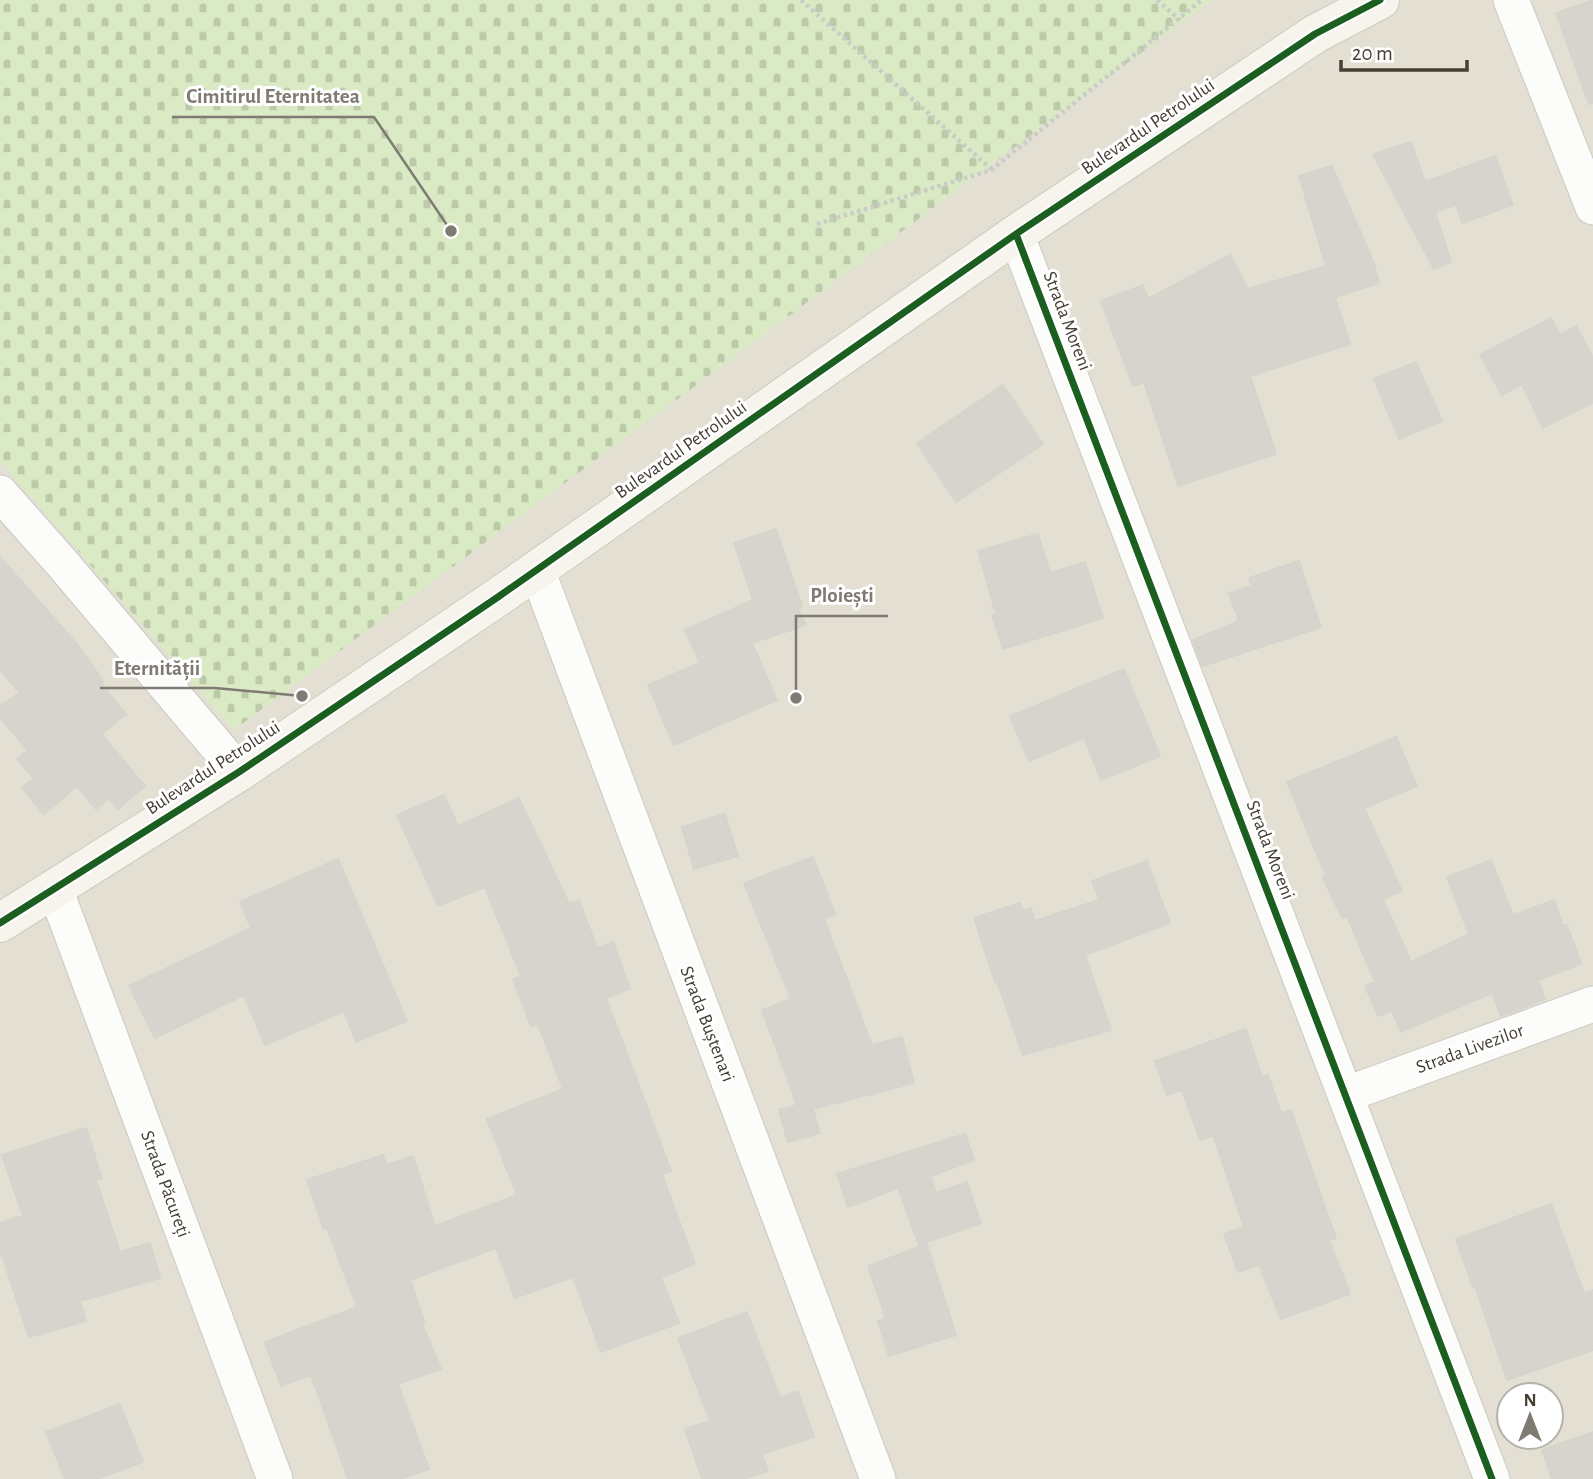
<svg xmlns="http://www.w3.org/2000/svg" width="1593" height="1479" viewBox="0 0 1593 1479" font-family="'Alegreya Sans',sans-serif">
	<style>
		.residential { fill: #e3dfd3; fill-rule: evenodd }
		.cemetery { fill: url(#cemetery-stones) }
		.building { fill: #d6d4cd; stroke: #d6d4cc; stroke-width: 2 }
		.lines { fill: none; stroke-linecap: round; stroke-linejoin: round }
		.street-casing { stroke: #cac9c2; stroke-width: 37 }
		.secondary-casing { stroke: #cecabd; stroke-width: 40 }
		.path { stroke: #cdcbc6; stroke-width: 4.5; stroke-dasharray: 3.5 3.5; stroke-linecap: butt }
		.street { stroke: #fcfcfb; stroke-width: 35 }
		.secondary { stroke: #f6f4ed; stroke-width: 38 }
		.cycleway-casing { stroke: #fff; stroke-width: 11 }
		.cycleway { stroke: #1b5e20; stroke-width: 7 }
		.labels { text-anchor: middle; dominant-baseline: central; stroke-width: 6; stroke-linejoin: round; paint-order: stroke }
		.street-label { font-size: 19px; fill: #443e33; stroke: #fff }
		.leader { fill: none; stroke: #807b72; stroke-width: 2.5 }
		.callout-dot { fill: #807b72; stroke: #fff; stroke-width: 2.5 }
		.callout-label { font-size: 21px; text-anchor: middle; font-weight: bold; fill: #807b72; stroke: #fff; stroke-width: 6; stroke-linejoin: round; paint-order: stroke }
	</style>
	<defs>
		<pattern id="cemetery-stones" width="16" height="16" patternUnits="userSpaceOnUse" patternTransform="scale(1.75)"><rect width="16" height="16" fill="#daeac5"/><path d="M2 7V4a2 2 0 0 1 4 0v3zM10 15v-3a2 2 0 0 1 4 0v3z" fill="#bccaaa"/></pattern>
	</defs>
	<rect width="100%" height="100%" fill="#eeede6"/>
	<!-- residential -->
	<path class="residential" d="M0,0H1593V1479H0ZM1509,1395H1551V1437H1509Z"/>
	<!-- cemetery -->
	<path class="cemetery" d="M0,0H1212L234,730L0,461Z"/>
	<!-- building -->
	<path class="building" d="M1593,0V103L1589,104L1556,13Z
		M1411,142L1425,182L1495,156L1513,205L1462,223L1456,205L1435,212L1451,262L1434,269L1373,154Z
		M1332,166L1373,261L1379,283L1335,297L1350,344L1250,376L1276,454L1178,486L1144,382L1133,386L1101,301L1143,285L1148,299L1230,255L1248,289L1326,266L1299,176Z
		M1551,318L1560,335L1576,326L1593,358V403L1543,428L1522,384L1502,395L1480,355Z
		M1416,362L1442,421L1399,439L1374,379Z
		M1003,385L1043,444L956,502L917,443Z
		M776,529L802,606L798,609L806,625L752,643L777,700L674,745L648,685L700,663L685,630L753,600L734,543Z
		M1038,534L1050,573L1085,562L1103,618L1003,649L992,615L996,614L978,551Z
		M0,557L77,644L103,681L101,683L126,714L101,734L145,786L118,809L109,798L96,809L77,786L44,814L22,788L34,779L17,759L28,750L0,718V706L20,693L0,670Z
		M1299,561L1321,627L1203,666L1193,640L1239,621L1229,593L1252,586L1249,578Z
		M1124,669L1160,756L1101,780L1084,738L1029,761L1010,716Z
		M1396,737L1417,786L1364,808L1402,891L1383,899L1411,962L1469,934L1447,877L1491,860L1513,915L1554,900L1563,926L1567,925L1581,964L1538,980L1545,999L1501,1016L1492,993L1401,1032L1392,1011L1378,1016L1365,986L1375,982L1347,916L1342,918L1323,878L1326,876L1287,782Z
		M444,795L458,826L519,798L569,904L579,900L597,948L613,942L630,989L606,998L671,1171L662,1174L695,1264L661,1277L679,1323L601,1352L573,1277L515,1298L496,1248L410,1280L425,1323L422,1324L441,1369L398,1384L429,1469L401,1479H348L311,1375L281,1386L265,1342L357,1307L327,1228L324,1229L307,1180L383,1155L386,1165L413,1156L435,1226L517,1195L487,1119L563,1089L538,1024L531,1026L513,979L521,976L485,887L438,906L397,815Z
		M725,814L738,856L694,869L682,827Z
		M813,857L835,914L824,919L872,1045L902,1037L914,1083L813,1109L820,1133L788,1142L779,1110L797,1105L762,1010L791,999L744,883Z
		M338,859L407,1021L356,1042L344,1011L265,1045L244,995L155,1038L129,986L251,928L240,902Z
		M1147,861L1170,923L1085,955L1111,1030L1023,1055L997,981L995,982L974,918L1020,903L1023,911L1031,908L1035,921L1099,900L1092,881Z
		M1246,1029L1262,1077L1268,1075L1281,1113L1291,1110L1336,1238L1329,1240L1350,1294L1281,1319L1259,1265L1238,1272L1224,1234L1244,1227L1213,1135L1200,1140L1182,1090L1167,1095L1155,1061Z
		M86,1128L102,1178L96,1180L120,1252L150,1243L160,1278L80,1301L86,1321L29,1337L0,1249V1223L23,1216L2,1155Z
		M965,1134L974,1160L931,1176L936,1193L967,1182L981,1223L919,1245L898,1188L848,1207L837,1174Z
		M1551,1204L1584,1293L1593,1290V1350L1507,1380L1475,1286L1473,1287L1456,1239Z
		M927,1244L956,1335L889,1356L878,1321L886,1319L868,1266Z
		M747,1312L780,1398L798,1391L814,1437L762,1454L768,1471L743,1479H702L685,1429L710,1421L678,1338Z
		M120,1404L143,1462L98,1479H65L46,1432Z
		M1593,1432V1479H1552L1542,1450Z"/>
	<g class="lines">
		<defs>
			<path id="street" d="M1511,0L1593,207
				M1016,234L1492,1479
				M0,493L61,562L239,772
				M537,570L878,1479
				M55,889L275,1479
				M1347,1094L1593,1004"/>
			<path id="secondary" d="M0,923L239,772L498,597L1016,234L1315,34L1380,0"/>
		</defs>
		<!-- street casing -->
		<use href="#street" class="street-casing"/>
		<!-- secondary casing -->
		<use href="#secondary" class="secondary-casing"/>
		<!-- path -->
		<path class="path" d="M801,0L991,169
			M1157,0L1180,20
			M817,224L991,170L1202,0"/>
		<!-- street -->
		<use href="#street" class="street"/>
		<!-- secondary -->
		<use href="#secondary" class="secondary"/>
		<defs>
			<path id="cycleway" d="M1016,234L1492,1479
				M0,923L239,772L498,597L1016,234L1315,34L1380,0"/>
		</defs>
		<!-- cycleway casing -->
		<use href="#cycleway" class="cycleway-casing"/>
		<!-- cycleway -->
		<use href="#cycleway" class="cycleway"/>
	</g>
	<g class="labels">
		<!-- street labels -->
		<g class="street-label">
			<text transform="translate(1148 127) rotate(-34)">Bulevardul Petrolului</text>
			<text transform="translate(1067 321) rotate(69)">Strada Moreni</text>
			<text transform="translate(681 450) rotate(-35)">Bulevardul Petrolului</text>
			<text transform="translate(213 768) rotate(-33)">Bulevardul Petrolului</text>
			<text transform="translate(1270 850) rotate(69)">Strada Moreni</text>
			<text transform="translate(707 1024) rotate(69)">Strada Buștenari</text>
			<text transform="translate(1470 1049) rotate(-20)">Strada Livezilor</text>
			<text transform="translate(165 1184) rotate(70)">Strada Păcureți</text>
		</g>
	</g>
	<!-- callouts -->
	<path class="leader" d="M451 231L374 117H172M796 698L796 616H888M302 696L215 688H100"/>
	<g class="callout-dot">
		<circle cx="451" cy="231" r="7"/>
		<circle cx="796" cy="698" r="7"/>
		<circle cx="302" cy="696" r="7"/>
	</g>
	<g class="callout-label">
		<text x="273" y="103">Cimitirul Eternitatea</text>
		<text x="842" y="602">Ploiești</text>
		<text x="157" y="675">Eternității</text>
	</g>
	<!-- north arrow -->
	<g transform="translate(1530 1416)"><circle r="33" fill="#ffffff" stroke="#b4b2ad" stroke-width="2"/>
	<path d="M0-5L12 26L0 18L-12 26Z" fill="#807b72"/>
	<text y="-10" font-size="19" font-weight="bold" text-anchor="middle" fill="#443e33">N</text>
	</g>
	<!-- scale -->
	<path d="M1341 60v10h126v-10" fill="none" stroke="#443e33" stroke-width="3.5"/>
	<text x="1352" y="60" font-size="21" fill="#443e33" stroke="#ffffff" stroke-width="5" paint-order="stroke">20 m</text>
</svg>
